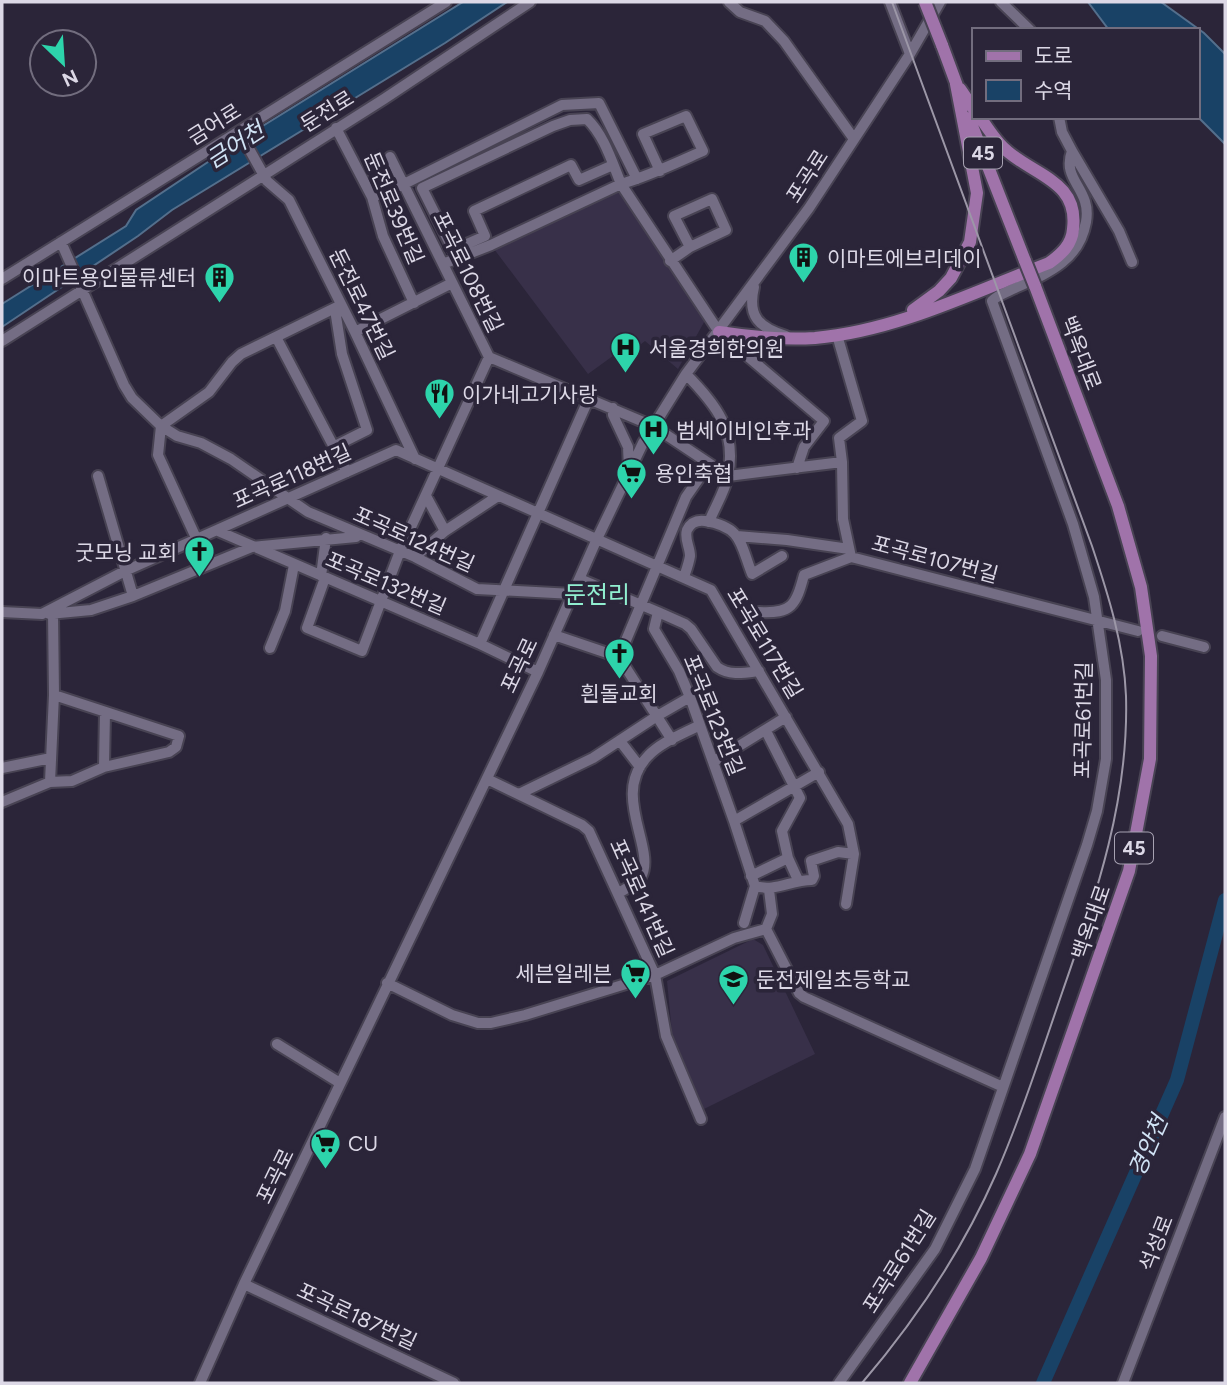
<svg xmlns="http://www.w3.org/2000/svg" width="1227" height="1385" viewBox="0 0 1227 1385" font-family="Figtree,'Noto Sans KR',sans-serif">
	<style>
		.built { fill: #383049 }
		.water { fill: #194266; stroke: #546f8c; stroke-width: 2 }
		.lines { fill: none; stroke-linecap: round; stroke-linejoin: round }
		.river { stroke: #194266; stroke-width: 14 }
		.minor-casing { stroke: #484353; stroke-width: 14 }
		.major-casing { stroke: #484353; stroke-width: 16 }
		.minor { stroke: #746d84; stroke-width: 10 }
		.major { stroke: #a073aa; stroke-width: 12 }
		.tram { stroke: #9c97a7; stroke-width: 2 }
		.major-bridge-casing { stroke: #484353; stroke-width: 16; stroke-linecap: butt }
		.major-bridge { stroke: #a073aa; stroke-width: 12 }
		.labels { text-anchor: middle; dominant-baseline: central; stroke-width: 7; stroke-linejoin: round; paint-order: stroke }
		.shield { fill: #2b2539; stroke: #a7a2b2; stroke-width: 2 }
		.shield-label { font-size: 19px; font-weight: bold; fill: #dcd8e6 }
		.street-label { font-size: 21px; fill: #dcd8e6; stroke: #2b2539 }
		.poi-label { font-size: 21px; fill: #dcd8e6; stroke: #2b2539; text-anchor: start }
		.water-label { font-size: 23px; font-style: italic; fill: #d1e3f5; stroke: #2b2539 }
		.quarter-label { font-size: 24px; fill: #91efd0; stroke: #2b2539 }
	</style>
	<rect width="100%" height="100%" fill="#2b2539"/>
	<!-- built -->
	<path class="built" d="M621,184L708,315L678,369L645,341L623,358L617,353L588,374L491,245Z
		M753,939L763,945L815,1054L704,1109L672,1033L667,981Z"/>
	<!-- water -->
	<path class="water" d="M463,2H507L445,43L172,210L138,236L2,327V304L126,226L136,210L253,132Z
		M1088,2H1161L1204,33L1225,54V144L1197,116V30H1109Z"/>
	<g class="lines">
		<!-- river -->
		<path class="river" d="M1043,1383L1177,1080L1225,900"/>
		<defs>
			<path id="minor" d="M729,2L740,12L765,21L784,41L854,139
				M890,2L910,54
				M1001,2L1030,30
				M336,128L372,197L383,236L414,303
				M239,131L267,181L289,200L355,332L415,459
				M1072,151L1119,231L1132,262
				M390,157L489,357L653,426L728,476L842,462L843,519L851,557L1138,631
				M613,165L579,180L571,165L474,211L485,236L453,250L422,188L553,126L570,120L587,119C604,135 612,162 621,184C649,176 676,163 703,151L686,116L643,134L660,171
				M372,197L404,184L562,105L599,103L637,179
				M61,242L124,385L132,398L161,426L158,455L197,540
				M670,261L690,247L726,230L712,199L674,216L690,247
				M443,264L491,245L621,184L719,332L824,421L804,447L797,468
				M2,279L446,2
				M754,287C747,316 759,328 786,336
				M341,305L241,354L232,362L209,392L161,426L177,436L201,443L231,459L308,512L415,557L477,589L573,594
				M355,332L452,283
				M837,335L862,421L839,438L842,462
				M276,337L347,472
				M2,341L384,99L530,2
				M686,374C716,405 737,430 728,476C725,491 715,507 709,522
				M613,408V415L628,447L629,468
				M333,447L367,430L342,354L336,316L341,305
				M98,476L133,596
				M426,496L445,531
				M218,531L480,644L538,672
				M737,536L787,540L849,549
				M415,557L445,531L498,496
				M321,576L326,538
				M684,577C686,571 689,563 690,556C690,547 684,539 687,530C691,522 698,520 705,521C742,527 740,543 752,574L782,556
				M325,578L307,628L362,651L400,551L489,357
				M580,579L658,612L654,629L679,671L690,697L734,821L755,886C776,892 790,880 812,880L814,876L811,861L838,852L854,854
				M2,612L42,614L125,571L396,450L711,590L848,824L854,854L846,904
				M658,612L685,624L691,629L717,667C730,676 744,673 759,671
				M759,612C792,614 796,605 804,575L851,557
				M49,614L91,610L133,596L252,547L356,537
				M554,635L619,657L672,740
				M1162,636L1204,647
				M480,644L589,398
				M270,648L285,611L294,565
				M619,657L686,497L709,464
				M766,731L800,798L782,831L788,858L798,880
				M620,741L640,767
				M713,762L786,717
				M104,767L105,712
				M2,768L51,758
				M487,779L582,825L589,831L655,975L734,938L766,929L799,993L804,997L1003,1087
				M50,782L54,695L53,613
				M519,794L593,758L657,716L690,697
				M2,802L50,782L72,781L104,767L169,752L176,747L179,736L54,695
				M734,821L819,772
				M751,876L788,858
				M619,893C626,888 636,884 641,877C657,849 610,795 648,756C661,742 683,734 700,725
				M744,923L755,886
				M766,929L772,914L769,890
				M387,983L452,1015L478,1023H491L525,1015L655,975L666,1036L701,1119
				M277,1044L340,1083
				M244,1284L454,1383
				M200,1383L244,1284L538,672L596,541L643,443L686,374L809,208L910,54L940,2
				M839,1383L935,1249L975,1169L1087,845L1097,811L1106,759V680L1094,597L1073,524L992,301C997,295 1007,292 1015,288C1048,273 1079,261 1086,222C1092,188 1061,181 1072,151L1062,132L1059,117
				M1123,1383L1225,1117"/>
			<path id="major" d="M942,45L959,91
				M960,89L973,108
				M969,118L1025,261
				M913,310L939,291L951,278L970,242L977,193L956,84
				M719,332C751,337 783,340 815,338C896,331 974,292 1049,263C1062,254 1072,244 1073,229C1079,182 1036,176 1007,151C996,142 988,129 980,117
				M910,1383L981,1258L1030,1154L1129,871L1150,759L1151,656L1141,587L1118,506L1035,286"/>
		</defs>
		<!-- minor casing -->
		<use href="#minor" class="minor-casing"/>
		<!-- major casing -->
		<use href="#major" class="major-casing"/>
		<!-- minor -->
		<use href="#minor" class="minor"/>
		<!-- major -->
		<use href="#major" class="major"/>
		<!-- tram -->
		<path class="tram" d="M862,1383C915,1321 963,1249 996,1174C1022,1114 1042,1051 1063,990C1097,892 1129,800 1126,696C1124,644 1108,594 1092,546L892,2"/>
		<defs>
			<path id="major-bridge" d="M925,2L942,45
				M1025,261L1035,286"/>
		</defs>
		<!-- major-bridge casing -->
		<use href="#major-bridge" class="major-bridge-casing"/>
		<!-- major-bridge -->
		<use href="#major-bridge" class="major-bridge"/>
	</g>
	<!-- icons -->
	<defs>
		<symbol id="building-pin" viewBox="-11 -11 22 30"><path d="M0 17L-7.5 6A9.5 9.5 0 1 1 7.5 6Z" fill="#2dd4ab" stroke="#2b2539"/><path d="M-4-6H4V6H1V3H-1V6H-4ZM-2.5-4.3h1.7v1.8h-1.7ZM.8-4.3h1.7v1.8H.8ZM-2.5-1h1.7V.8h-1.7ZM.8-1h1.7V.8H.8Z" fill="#111"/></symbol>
		<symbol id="hospital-pin" viewBox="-11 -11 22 30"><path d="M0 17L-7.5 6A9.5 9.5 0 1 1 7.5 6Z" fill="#2dd4ab" stroke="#2b2539"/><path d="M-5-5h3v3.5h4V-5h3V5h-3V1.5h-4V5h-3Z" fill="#111"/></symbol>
		<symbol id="restaurant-pin" viewBox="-11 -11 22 30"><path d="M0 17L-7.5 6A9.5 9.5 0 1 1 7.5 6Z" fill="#2dd4ab" stroke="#2b2539"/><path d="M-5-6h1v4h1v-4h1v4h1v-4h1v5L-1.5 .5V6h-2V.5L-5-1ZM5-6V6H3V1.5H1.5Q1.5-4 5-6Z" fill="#111"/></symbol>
		<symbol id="supermarket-pin" viewBox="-11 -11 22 30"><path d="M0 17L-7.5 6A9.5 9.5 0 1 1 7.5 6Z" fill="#2dd4ab" stroke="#2b2539"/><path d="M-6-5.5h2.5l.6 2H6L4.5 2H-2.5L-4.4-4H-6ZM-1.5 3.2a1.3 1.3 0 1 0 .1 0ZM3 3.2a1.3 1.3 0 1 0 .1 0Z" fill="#111"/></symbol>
		<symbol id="church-pin" viewBox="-11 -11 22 30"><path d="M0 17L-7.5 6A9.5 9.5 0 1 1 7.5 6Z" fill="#2dd4ab" stroke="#2b2539"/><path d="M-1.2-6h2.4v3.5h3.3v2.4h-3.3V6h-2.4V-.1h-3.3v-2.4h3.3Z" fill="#111"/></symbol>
		<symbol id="school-pin" viewBox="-11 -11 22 30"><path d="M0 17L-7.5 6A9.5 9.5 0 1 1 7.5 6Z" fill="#2dd4ab" stroke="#2b2539"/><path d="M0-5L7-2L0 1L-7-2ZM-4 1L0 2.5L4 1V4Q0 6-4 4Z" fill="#111"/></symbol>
	</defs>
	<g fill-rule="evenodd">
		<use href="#building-pin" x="786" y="240" width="35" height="47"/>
		<use href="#building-pin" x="202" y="260" width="35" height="47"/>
		<use href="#hospital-pin" x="608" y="330" width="35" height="47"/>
		<use href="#restaurant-pin" x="422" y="376" width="35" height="47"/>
		<use href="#hospital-pin" x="636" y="412" width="35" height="47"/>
		<use href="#supermarket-pin" x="614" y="456" width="35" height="47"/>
		<use href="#church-pin" x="182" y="534" width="35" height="47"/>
		<use href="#church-pin" x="602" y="636" width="35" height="47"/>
		<use href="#supermarket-pin" x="618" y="956" width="35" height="47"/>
		<use href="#school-pin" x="716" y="962" width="35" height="47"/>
		<use href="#supermarket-pin" x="308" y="1126" width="35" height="47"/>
	</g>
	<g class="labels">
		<!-- shield labels -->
		<g class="shield">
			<rect x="964" y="137.5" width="38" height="31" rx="5"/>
			<rect x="1115" y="832.5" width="38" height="31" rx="5"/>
		</g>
		<g class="shield-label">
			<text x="983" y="153">45</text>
			<text x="1134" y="848">45</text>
		</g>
		<!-- street labels -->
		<g class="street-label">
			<text transform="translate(327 111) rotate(-32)">둔전로</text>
			<text transform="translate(214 124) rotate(-32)">금어로</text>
			<text transform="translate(807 176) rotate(-57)">포곡로</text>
			<text transform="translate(394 208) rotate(67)">둔전로39번길</text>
			<text transform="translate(468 272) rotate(64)">포곡로108번길</text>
			<text transform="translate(362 304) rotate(64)">둔전로47번길</text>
			<text transform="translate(1081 353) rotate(69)">백옥대로</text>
			<text transform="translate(292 476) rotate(-24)">포곡로118번길</text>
			<text transform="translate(414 539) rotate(24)">포곡로124번길</text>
			<text transform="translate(935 559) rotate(15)">포곡로107번길</text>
			<text transform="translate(386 583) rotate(23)">포곡로132번길</text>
			<text transform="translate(765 643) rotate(59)">포곡로117번길</text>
			<text transform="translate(519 665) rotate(-65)">포곡로</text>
			<text transform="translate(714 715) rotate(68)">포곡로123번길</text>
			<text transform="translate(1083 720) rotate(-89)">포곡로61번길</text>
			<text transform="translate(642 898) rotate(66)">포곡로141번길</text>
			<text transform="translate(1091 922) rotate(-71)">백옥대로</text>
			<text transform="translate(275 1176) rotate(-64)">포곡로</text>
			<text transform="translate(1156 1243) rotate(-69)">석성로</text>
			<text transform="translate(899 1261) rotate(-58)">포곡로61번길</text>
			<text transform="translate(357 1316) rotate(25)">포곡로187번길</text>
		</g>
		<!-- poi labels -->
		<g class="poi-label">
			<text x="827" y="258">이마트에브리데이</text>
			<text x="196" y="277" text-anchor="end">이마트용인물류센터</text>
			<text x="649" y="348">서울경희한의원</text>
			<text x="462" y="394">이가네고기사랑</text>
			<text x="676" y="430">범세이비인후과</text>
			<text x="655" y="473">용인축협</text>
			<text x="177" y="552" text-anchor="end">굿모닝 교회</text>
			<text x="619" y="693" text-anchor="middle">흰돌교회</text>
			<text x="612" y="973" text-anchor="end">세븐일레븐</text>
			<text x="756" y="979">둔전제일초등학교</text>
			<text x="348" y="1143">CU</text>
		</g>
		<!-- water labels -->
		<g class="water-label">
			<text transform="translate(235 145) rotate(-33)">금어천</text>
			<text transform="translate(1148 1146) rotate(-66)">경안천</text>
		</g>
		<!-- quarter labels -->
		<g class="quarter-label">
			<text x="597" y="594">둔전리</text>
		</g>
	</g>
	<!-- border -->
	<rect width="1227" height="1385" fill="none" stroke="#dcd8e6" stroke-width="7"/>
	<!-- legend -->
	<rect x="972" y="28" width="228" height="91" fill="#2b2539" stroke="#726d7e" stroke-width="2"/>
	<rect x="986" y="51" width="35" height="10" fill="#a073aa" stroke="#726d7e" stroke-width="2"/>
	<text x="1034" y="63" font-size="21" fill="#dcd8e6">도로</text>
	<rect x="986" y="80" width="35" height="21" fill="#194266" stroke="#726d7e" stroke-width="2"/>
	<text x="1034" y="98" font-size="21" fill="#dcd8e6">수역</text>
	<!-- north arrow -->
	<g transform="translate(63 63) rotate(155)"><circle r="33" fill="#2b2539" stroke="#726d7e" stroke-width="2"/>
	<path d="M0-5L12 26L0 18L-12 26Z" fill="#2dd4ab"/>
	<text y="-10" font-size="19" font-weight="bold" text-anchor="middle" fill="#dcd8e6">N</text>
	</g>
</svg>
